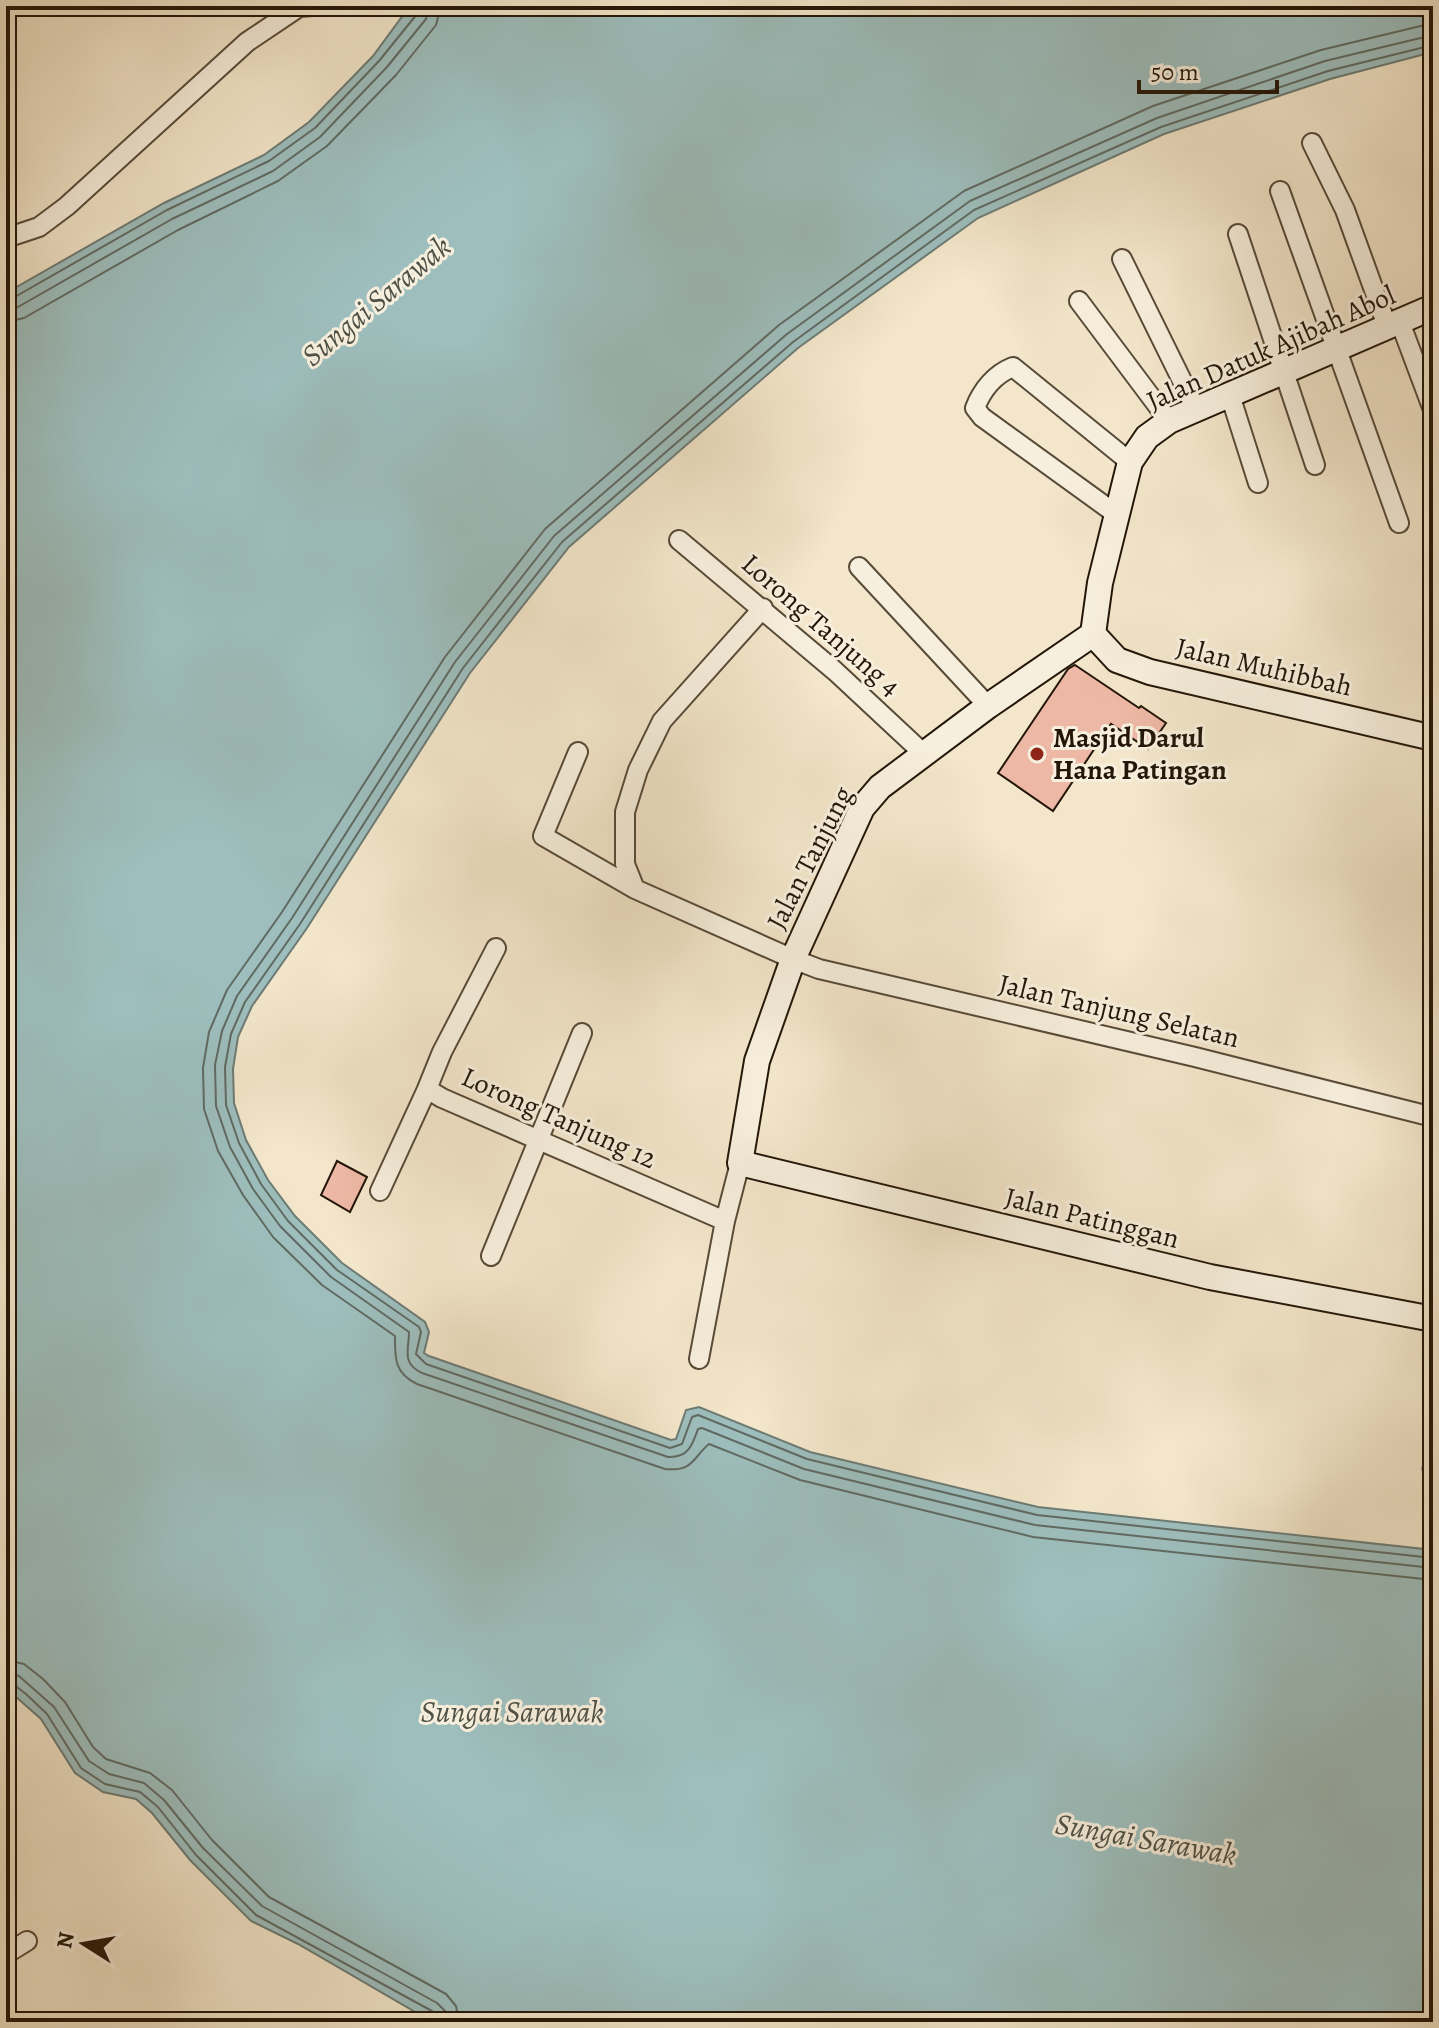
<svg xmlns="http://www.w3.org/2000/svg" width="1439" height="2028" viewBox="0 0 1439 2028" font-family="Alegreya,serif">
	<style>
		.water { fill: #9dbebd; stroke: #6c7b75; stroke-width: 2 }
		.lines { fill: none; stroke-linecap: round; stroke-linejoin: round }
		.shore { stroke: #606a62; stroke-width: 2 }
		.building { fill: #edb8a5; stroke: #231608; stroke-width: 2 }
		.service-casing { stroke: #574a38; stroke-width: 13 }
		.minor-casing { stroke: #574a38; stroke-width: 22 }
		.secondary-casing { stroke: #231608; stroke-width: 28 }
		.service { stroke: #f7efdd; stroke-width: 9 }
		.minor { stroke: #f7efdd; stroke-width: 18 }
		.secondary { stroke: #f7efdd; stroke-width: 24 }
		.poi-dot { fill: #8f2418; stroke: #f7efdd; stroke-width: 3 }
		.labels { text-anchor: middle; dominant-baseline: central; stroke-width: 6; stroke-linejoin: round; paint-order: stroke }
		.street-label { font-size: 28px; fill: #231608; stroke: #f7efdd }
		.poi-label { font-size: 28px; font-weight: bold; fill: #231608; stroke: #f7efdd; text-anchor: start }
		.water-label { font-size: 30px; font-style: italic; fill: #4e5147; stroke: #f7efdd }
	</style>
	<rect width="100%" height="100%" fill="#f3e6ca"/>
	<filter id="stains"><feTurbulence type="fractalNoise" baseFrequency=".0025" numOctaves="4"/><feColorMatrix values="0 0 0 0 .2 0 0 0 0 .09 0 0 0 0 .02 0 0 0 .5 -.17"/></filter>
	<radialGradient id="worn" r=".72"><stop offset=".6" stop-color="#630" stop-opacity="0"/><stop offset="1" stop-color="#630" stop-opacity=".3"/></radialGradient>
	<!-- water -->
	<path class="water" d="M414,6H1433V52L1330,79L1164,134L978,218L798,348L569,547L470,673L307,928L252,1006L238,1037L233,1069L234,1103L246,1140L268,1180L295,1216L342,1263L425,1322L429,1332L424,1353L429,1356L671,1440L676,1439L686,1410L699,1407L810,1452L1038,1507L1433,1550V2022H441L424,2017L298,1944L251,1921L190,1860L152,1813L136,1799L103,1792L75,1773L41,1719L6,1688V293L164,203L264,155L309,122L373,56L401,18Z"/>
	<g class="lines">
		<!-- shore -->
		<path class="shore" d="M1433,23L1321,50L1153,106L964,191L779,325L545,529L445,657L282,912L227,990L209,1032L203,1068L204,1109L218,1151L243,1195L273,1237L322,1285L395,1336C395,1358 394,1373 417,1384L665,1469C694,1472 693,1457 709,1444L800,1480L1033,1537L1433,1580
			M1433,35L1325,61L1157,118L970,201L787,334L554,536L455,662L292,918L237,996L222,1031L215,1065L216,1106L230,1147L253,1189L280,1226L331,1277L409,1332C409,1350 401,1363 422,1373L668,1457C688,1458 692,1446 698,1429L702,1428L804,1469L1035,1525L1433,1568
			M1433,45L1328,71L1161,127L974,210L793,342L562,542L463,668L300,924L245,1002L231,1034L225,1067L226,1105L239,1143L261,1184L288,1221L337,1270L419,1327L421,1332L416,1354L426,1364L670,1448L682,1444L692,1417L698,1415L807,1459L1037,1515L1433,1558
			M6,299L13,298L167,210L269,161L315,128L379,61L417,14L419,6
			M6,310L18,307L172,219L273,171L320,137L387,67L426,19L429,6
			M6,322L24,318L178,230L278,181L327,146L396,75L436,25L441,6
			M6,1660L24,1664L43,1679L65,1702L93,1747L106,1759L150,1773L172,1790L212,1840L269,1897L446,1994L456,2006L459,2022
			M6,1672L19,1676L54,1707L89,1761L109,1774L144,1783L164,1800L203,1848L262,1906L437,2003L445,2011L447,2022
			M6,1683L13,1684L26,1694L47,1714L81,1768L105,1784L140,1792L158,1807L196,1855L256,1915L432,2011L437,2022"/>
	</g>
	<!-- building -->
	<path class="building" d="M1075,665L1139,708L1141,706L1166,723L1148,749L1111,724L1053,811L998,773L1068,669Z
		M337,1161L367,1177L350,1212L321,1195Z"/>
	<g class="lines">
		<defs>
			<path id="service" d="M1428,1469L1433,1441"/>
			<path id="minor" d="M1312,143L1345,210L1387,326
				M1280,191L1399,523
				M1238,234L1315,465
				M6,238L39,227L67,206L247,42L299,7L312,6
				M1122,259L1196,409
				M1079,301L1169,421
				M1400,322L1433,410
				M1230,395L1258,483
				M1116,514L982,417L975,408C982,390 995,374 1013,367L1130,462
				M679,540L835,671L924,754
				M859,567L988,706
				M578,752L543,836L635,889L793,959L819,969L1195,1057L1433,1117
				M635,889L625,864V812L638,770L662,721L763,608
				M496,948L442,1052L427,1089L442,1098L725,1221
				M380,1191L427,1089
				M491,1256L582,1033
				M699,1359L725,1221L740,1163
				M6,1954L27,1941"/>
			<path id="secondary" d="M1093,634L988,706L880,787L862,808L793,959L757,1061L740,1163L1210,1277L1433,1319
				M1093,634L1100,583L1130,462L1147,437L1169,421L1433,307
				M1093,634L1117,660L1150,672L1433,738"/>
		</defs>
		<!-- service casing -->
		<use href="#service" class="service-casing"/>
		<!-- minor casing -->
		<use href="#minor" class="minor-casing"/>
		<!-- secondary casing -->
		<use href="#secondary" class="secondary-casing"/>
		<!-- service -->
		<use href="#service" class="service"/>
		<!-- minor -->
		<use href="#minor" class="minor"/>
		<!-- secondary -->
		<use href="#secondary" class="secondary"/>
	</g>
	<!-- markers -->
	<circle class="poi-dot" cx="1037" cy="754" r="8"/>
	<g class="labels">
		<!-- street labels -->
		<g class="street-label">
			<text transform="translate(1271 348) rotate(-24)">Jalan Datuk Ajibah Abol</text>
			<text transform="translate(821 625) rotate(41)">Lorong Tanjung 4</text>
			<text transform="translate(1264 667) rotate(13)">Jalan Muhibbah</text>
			<text transform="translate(810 858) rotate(-63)">Jalan Tanjung</text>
			<text transform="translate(1119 1011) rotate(13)">Jalan Tanjung Selatan</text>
			<text transform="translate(559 1118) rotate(24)">Lorong Tanjung 12</text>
			<text transform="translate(1092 1218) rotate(14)">Jalan Patinggan</text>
		</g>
		<!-- poi labels -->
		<g class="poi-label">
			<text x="1053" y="738">Masjid Darul<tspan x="1053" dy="32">Hana Patingan</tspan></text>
		</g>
		<!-- water labels -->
		<g class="water-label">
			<text transform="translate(376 301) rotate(-40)">Sungai Sarawak</text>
			<text x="512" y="1712">Sungai Sarawak</text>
			<text transform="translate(1146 1839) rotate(10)">Sungai Sarawak</text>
		</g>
	</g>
	<!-- margin -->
	<rect width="1439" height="2028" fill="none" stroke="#f3e6ca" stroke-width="32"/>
	<rect x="8" y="8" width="1423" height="2012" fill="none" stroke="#231608" stroke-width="4"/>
	<rect x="16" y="16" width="1407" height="1996" fill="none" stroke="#231608" stroke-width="2"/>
	<!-- north arrow -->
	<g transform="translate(84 1944) rotate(281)" stroke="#f7efdd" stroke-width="6" paint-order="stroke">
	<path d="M0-6L14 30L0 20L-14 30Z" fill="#231608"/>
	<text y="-12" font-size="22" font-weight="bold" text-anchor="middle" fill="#231608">N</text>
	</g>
	<!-- scale -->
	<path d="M1139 80v12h138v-12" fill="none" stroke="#231608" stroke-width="4"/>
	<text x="1151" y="80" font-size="24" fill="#231608" stroke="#f7efdd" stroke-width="6" paint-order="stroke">50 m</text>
	<rect width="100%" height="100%" filter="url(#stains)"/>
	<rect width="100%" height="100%" fill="url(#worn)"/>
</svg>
